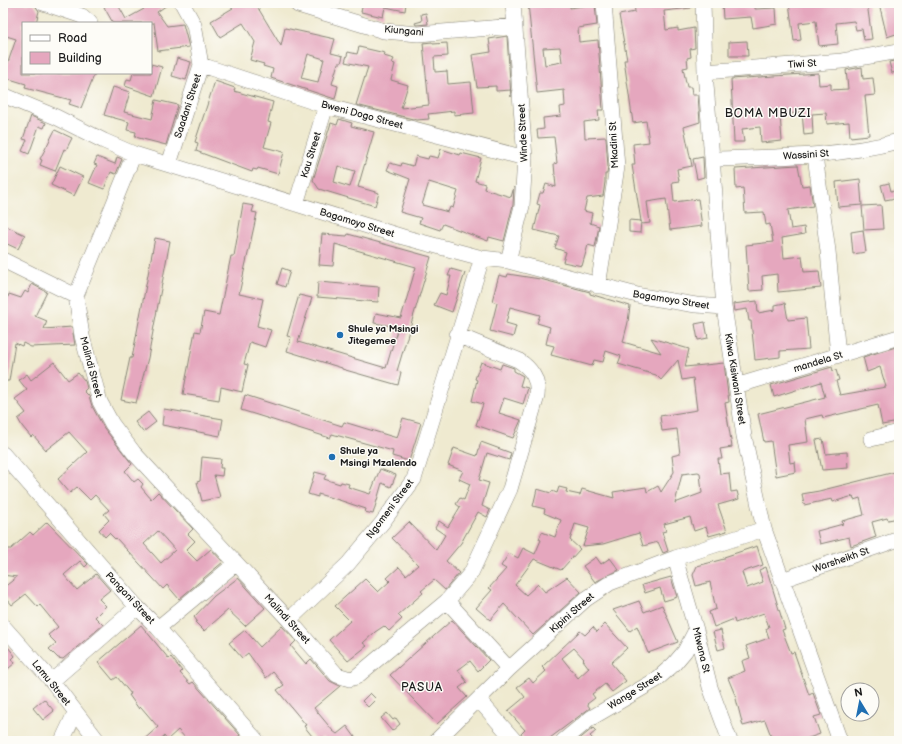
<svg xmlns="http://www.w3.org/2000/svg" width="902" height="744" viewBox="0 0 902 744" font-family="'Balsamiq Sans',sans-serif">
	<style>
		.building { fill: #e5a7be; fill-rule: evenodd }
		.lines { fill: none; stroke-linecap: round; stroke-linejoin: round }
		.minor-casing { stroke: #868376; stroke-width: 16 }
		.minor { stroke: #fff; stroke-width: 15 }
		.poi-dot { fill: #1f6fb2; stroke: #fdfcf7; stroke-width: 1.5 }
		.labels { text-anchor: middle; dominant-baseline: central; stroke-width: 3; stroke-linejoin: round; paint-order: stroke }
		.street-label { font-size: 10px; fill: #1c1c1c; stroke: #fdfcf7 }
		.poi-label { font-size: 10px; font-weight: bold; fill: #1c1c1c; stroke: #fdfcf7; text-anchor: start }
		.quarter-label { font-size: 12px; letter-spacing: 1px; fill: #1c1c1c; stroke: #fdfcf7 }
	</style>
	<rect width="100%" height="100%" fill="#fdfcf7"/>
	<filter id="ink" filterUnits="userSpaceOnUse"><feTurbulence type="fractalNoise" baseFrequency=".025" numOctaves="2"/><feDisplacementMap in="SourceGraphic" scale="8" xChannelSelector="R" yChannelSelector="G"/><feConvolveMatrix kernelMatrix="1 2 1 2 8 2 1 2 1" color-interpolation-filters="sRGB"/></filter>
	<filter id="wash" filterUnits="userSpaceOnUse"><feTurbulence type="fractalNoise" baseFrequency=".012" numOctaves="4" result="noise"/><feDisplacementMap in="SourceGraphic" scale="16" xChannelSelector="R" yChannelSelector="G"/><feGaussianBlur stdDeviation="0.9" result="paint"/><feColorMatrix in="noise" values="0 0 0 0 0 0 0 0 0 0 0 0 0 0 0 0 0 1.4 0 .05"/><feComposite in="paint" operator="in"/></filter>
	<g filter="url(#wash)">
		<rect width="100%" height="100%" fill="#efead0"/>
		<g id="blocks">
			<!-- building -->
			<path class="building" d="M7,3L34,4L39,11L36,23H23V73H95L81,108L69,104L71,100L25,88L26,84L3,77L16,39L3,35V16Z
				M110,3H117L126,19L144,9L141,3H170L157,12L167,26L183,24L189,47L158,51L154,23H113L104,7Z
				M230,3H255L281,46L285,28L335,39L331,53L343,56L341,63H338L332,84L338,86L335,99L271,78L273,69L263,66L264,64L250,60L255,42L243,23L220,37L211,21L233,8ZM308,54L324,59L318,82L301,78Z
				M363,3H406L405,11L385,7L383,17L361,12Z
				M528,3H570V8L595,4L597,25L578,28L579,42L598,40L603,110H598L599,120L584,122L585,138L606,137L608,167L607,174H605V182L603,196L587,198L584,211L592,213L590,223L599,226L595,247L588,245L582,266L563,262L566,252L555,248L559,236L534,230L540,205L537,204L540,193H543L546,184L556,187L554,164L557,163L554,137L538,138L537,130L544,129L543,118L561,116L560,107L565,106L564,90L537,93ZM560,47L562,62L545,65L543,48Z
				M634,3H691V8L664,11L666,30L678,28V31L694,28L695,48L690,49L691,57L687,58L688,67L683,68L687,87H691L692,95H698L700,122L684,127L692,166L677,169L679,181L672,182L674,202L698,199L702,226L670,230L666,199L647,202L650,223L642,224L641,221L640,233L629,232V220L641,221L632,165H635L633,144L649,142L646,121L633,123L624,60H627L619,15L635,12Z
				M722,3H755V9L776,8L777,24L753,28L751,17L723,19Z
				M789,3H867L872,39L864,40L862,29L856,30L854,21L836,23L838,44L819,46L816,21L799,23L801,40L794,41Z
				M879,3H896L899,13V33L887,37Z
				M426,13L428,24L416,25L415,23L422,21L421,14Z
				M507,36L511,97V90L496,91V86L477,87L472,55L491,52L489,39Z
				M747,41L748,56H729V42Z
				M432,42L433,44L447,43L448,56L434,57L435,72L447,71L448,84L471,82L474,113L454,115V111L428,114L429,119L417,120L356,105L368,67L345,62L348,52L357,54L359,47L385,53L384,56L394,59L392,63L395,64L391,80L408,85L401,108L429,105L423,43Z
				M177,58L191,62L186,80L172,76Z
				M899,60V72L892,73L889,62Z
				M151,64L162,67L154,96L125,86L127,79L131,80L133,73H151Z
				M862,67L863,79L873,78L875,95L865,96L869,135L850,137L849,122L827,124L826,113L812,114L813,134L804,135L802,112L780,115L782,141L761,143L760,127L742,129L744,142H734L731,79L818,73L819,85L831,84V90L848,89L846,70Z
				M215,81L235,88L234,91L273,102L268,122L271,123L264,147L284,152L278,174L258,168L257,170L253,169L252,172L196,151L198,143L195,142Z
				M113,87L130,92L124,112L152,119L156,100L178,105L166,145L135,137L136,132L127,130L129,122L104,115Z
				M31,116L46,123L44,128L39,126L29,154L22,151L27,140L23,139Z
				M339,119L352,123L351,126L374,132L358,187L379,193L375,206L319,189L313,180L331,123L337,125ZM338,166L355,171L350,187L334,182Z
				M55,130L72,138L66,150L64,149L55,171L40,165L42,160L40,159Z
				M441,149L460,155L461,153L481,158L475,181L485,184L484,189L511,197L514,187L513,205L504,241L489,237L488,241L443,224L440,230L419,223L421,218L400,212L410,179L387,170L390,163L401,166L402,163L413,166L416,156L428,159L429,156L438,158ZM429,182L458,191L453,208L450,207L448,212L422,205Z
				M97,157L115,164L117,157L122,159L116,174L111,172L104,189L89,183L97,165L94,164Z
				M703,157L704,177L697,179L693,159Z
				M798,165L802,186L810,185L813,206L788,210L791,229L804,227L805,234L782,238L784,258L802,256L804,272L819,271L821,288L778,292L777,274L762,276L763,290L749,291L746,245L773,242L770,224L766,225L764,212L745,213L743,188L736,189L735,169Z
				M60,166L83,177L74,196L51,185Z
				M860,179L862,205L838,207L836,182Z
				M889,183L891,191L895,190L896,198L885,200L881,185Z
				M243,204L254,206L252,212L257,213L239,294L263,299L257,326L271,330L265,347L250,342L244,364L248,365L242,392L221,387L219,400L183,394L195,331L200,332L204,312L219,315L231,256H234Z
				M881,205L883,229L864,230L862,206Z
				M6,226L25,235L18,249L3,242V234Z
				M863,230L866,252L853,254L851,232Z
				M322,234L347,236L348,234L431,257L397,371L401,372L398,385L342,369V368L287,351L291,337L287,336L299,295L312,298L298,342L386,368L398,327L374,323L376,313L401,318L416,267L335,244L333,266L319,265Z
				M155,238L170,241L148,358L136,403L121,400L130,358H132Z
				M282,268L290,271L285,287L277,284Z
				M451,269L465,273L452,312L434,305L440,293L446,295L451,276H448Z
				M508,274L540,279L590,292V294L630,306L628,322L623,342L661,353L651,338L689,349L685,367L724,363L729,402L725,403L732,447L720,449L722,459H718L720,474L729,473L731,492L737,491L739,499L718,505L727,531L709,536L706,527L694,531L690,517L664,524L666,531L662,532L668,551L663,553L658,542L643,546L639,533L603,544L583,546L589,528L575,524L570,540L580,549L561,570L534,559L515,585L526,595L538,584L545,592L567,577L581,592L533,635L504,604L490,620L476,608L492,590L489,588L506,569L501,566L509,553L518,558L523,548L535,554L541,540L539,539L542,532L555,537L561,520L544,513L545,509L533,506L537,489L551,493L552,491L557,493L559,487L567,489L566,492L580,495L582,489L614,498L613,492L646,487L647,492L658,486L661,492L674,472L672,456L680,454L677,429L662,431L660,416L697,410L693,378L682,380L678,360L661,380L656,375L618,364L621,356L606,351L603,362L594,360L592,366L551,355L554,346L546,344L550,327L537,323L540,315L510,307L506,323L516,326L513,337L490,331L497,303L492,301L499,275L507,277ZM698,472L700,473L702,493L675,503L682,474Z
				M318,282L379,287L378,302L317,297Z
				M32,284L47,292L35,316L47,321L44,329L72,327L75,345L31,347L23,343L22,346L15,343L9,381H3V296L8,297L9,294L21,298L25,291L28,293Z
				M757,301L758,313L775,310V305L785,303L788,320L806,318L809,349L780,351V357L755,360L751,321H749L747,309L734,311L733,304Z
				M705,322L708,338L698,340L695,324Z
				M899,346V422L882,425L878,405L823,418L822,415L805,419L808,442L788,445L790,463L795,462L796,472L776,476L771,441L764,442L758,414L825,397L821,382L774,397L771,385L832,367L833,371L836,370L839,380L836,381L840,395L886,387L880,367L867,372L863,357Z
				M54,362L68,380L78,373L85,381L87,388L84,391L89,396L92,406L104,428L132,464L125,471L134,482L138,479L143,484L141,487L151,499L158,492L193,529L188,534L195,541L186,550L197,561L211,549L223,562L179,599L167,585L163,589L116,538L115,539L109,533L105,537L99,530L109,520L104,514L109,510L95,495L90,500L77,487L70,493L58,479L87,452L69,432L46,450L33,435L31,437L22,426L18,419L26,413L15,399L27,390L19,380L27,374L31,380ZM158,531L175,550L161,563L144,544Z
				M481,362L500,369L502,364L514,368V371L523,376L520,386L528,388L523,404L504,398L499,413L521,420L513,438L476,425L483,404L472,401L477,380L475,379Z
				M245,395L342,426L344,422L397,438L403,418L421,423L409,461L392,456L393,451L332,434L330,438L241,410Z
				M164,409L223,419L220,436L162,425Z
				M148,412L156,422L143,432L135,422Z
				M823,439L826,454L847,452L848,468L822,470L816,440Z
				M481,442L511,453L509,460L487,453L479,480L489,483L482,506L490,510L487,517L478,512L461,543L446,561L459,573L445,590L434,580L421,591L423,593L398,615L402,619L389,631L384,626L375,632L363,643L367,646L348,661L329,640L350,621L335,606L365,579L378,592L390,581L387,578L399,567L406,575L418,565L392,538L409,522L436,550L445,535L435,528L439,521L448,527L460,507L456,504L460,498L464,500L470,484L459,479L463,471L448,465L454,448L477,456Z
				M202,457L221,459L220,468H223L222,476L214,475L220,497L202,501L197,482L200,481Z
				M380,469L396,475L391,487L382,483L373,514L365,512L366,509L339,500L318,494V497L308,494L315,472L326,475L324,479L340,484L341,482L349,484L348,487L370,494Z
				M895,472L896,477H899V518L888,520L887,518L872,522L876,537L851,546L849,537L820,544L817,531L843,524L842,521L864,515L860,498L854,500L853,496L833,502L832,499L804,505L802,494L819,491Z
				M47,522L88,564L85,567L80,561L64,575L77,590L96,574L110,590L99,599L106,606L95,617L103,625L63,659L58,658L49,649L56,643L48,635L58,627L40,605L38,607L26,594L12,605L3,594V588L17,577L3,575V549H11L30,532L33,535Z
				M757,546L763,565L742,572L747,588L763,582L759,570L766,567L785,629L782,630L791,653L794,652L809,695L813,693L821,715L814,717L820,734L800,741H773L765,720L743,726L735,695L728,678L745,671L742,661L750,658L746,646L769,638L766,629L769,627L764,613L735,623L734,619L714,627L709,612L716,609L710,582L696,586L693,575L697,566L724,559V557Z
				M596,557L601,564L610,558L619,570L595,582L583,566Z
				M671,577L677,597L664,601L660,588L645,593L642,585Z
				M238,578L265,608L245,626L228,610L204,631L195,622L197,621L194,617L214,596Z
				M639,601L644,612L662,605L678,642L648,653L637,626L630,631L613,610Z
				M452,620L489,660L478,671L470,661L458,670L467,682L459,688L467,697L437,724L390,675Z
				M605,624L627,648L611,663L626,681L612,692L605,684L592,694L595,698L587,704L590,708L546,741H524L521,734L525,730L508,711L525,697L517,687L529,678L533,683L546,671L542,667L580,631L585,635L593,627L597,632ZM574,648L584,659L583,660L589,668L578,678L562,658Z
				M141,625L169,659L171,657L182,671L180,673L190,684L193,682L240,735L233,741H214L210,737L205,741H188L178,730L167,740L164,736L158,741H142L158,727L141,707L139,709L129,695L131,694L117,677L113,680L98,662Z
				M282,626L296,641L291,646L306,664L311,659L330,681L340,686L314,708L333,731L337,734L347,726L358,741H327L323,737L316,741L304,726L306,725L277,690L284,685L273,672L266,678L248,653L242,658L229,643L245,630L260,647Z
				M721,630L725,648L718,650L713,632Z
				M8,647L15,656L12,659L15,663L3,673V648L5,650Z
				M370,693L376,699L368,707L362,701Z
				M44,699L54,711L43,720L33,708Z
				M387,713L393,720L396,718L400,724L392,731L381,718Z
				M593,728L596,731L590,736L595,741H577Z"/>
		</g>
	</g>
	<g filter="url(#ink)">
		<use href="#blocks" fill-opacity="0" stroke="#868376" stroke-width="1"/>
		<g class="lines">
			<defs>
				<path id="minor" d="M43,3L82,16L90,23
					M296,3L298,5L384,31L418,34L515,26
					M703,3L705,72L724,307L744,436L764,529L840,741
					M201,65L326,106L525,158
					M705,72L842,61L899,51
					M3,95L56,117L104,141L134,154L403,237L482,258L508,261L641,296L696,305L724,307
					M134,154L76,296L82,336L100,402L112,424L134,453L289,620L337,675L350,679L356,677L447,601L471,573L510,489L537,396C539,380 532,369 518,360L457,335
					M815,156L828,251L838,355
					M713,159C776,157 838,157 899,141
					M169,164L201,65L194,25L182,3
					M296,204L326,106
					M3,260L76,296
					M508,261L522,206L525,158L513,3
					M598,286L617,167L604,3
					M736,386L899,337
					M871,439L899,432
					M3,454L137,607L158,628L257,741
					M675,558L696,630L710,687L730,741
					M782,580L899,539
					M447,601L509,669
					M289,620L348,564L382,523L414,479L482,258
					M3,626L52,681L98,741
					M158,628L235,564
					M52,681L137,607
					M479,700L515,741
					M62,741L75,713
					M436,741L509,669L586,599L610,583L675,558L764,529
					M563,741L591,718L656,680L674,664L685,651L696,630"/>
			</defs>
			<!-- minor casing -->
			<use href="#minor" class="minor-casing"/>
			<!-- minor -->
			<use href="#minor" class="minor"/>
		</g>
	</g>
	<!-- markers -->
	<g class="poi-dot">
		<circle cx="340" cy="335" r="4"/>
		<circle cx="332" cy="457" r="4"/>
	</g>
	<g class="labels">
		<!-- street labels -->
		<g class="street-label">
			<text transform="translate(404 31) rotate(5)">Kiungani</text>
			<text transform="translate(802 64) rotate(-4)">Tiwi St</text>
			<text transform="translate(188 106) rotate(-72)">Saadani Street</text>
			<text transform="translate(362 115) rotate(15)">Bweni Dogo Street</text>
			<text transform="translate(523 133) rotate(-93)">Winde Street</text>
			<text transform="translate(614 145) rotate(-93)">Mkadini St</text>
			<text transform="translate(311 155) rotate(-73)">Kau Street</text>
			<text transform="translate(806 155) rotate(-4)">Wassini St</text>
			<text transform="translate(357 223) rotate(17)">Bagamoyo Street</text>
			<text transform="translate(671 300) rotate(9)">Bagamoyo Street</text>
			<text transform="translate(818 362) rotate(-17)">mandela St</text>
			<text transform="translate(91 367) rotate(75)">Malindi Street</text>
			<text transform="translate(735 379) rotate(81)">Kilwa Kisiwani Street</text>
			<text transform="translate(390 509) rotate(-53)">Ngomeni Street</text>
			<text transform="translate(841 560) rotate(-19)">Warsheikh St</text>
			<text transform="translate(130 598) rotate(47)">Pangani Street</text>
			<text transform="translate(572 613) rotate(-41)">Kipini Street</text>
			<text transform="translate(287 619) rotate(48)">Malindi Street</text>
			<text transform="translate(701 650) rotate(76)">Mtwana St</text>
			<text transform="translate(51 683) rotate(51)">Lamu Street</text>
			<text transform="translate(635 691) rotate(-32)">Wange Street</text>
		</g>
		<!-- poi labels -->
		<g class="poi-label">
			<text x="348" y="329">Shule ya Msingi<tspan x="348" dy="12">Jitegemee</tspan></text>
			<text x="340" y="451">Shule ya<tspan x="340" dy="12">Msingi Mzalendo</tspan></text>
		</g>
		<!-- quarter labels -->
		<g class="quarter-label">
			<text x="768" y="113">BOMA MBUZI</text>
			<text x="422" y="687">PASUA</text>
		</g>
	</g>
	<!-- margin -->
	<rect width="902" height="744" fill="none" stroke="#fdfcf7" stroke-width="16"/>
	<!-- legend -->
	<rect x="22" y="22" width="130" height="52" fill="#fdfcf7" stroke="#a3a29f"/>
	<rect x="30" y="35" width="20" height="6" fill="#ffffff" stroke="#a3a29f"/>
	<text x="58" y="42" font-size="12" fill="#1c1c1c">Road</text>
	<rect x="30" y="52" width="20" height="12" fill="#e5a7be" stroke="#a3a29f"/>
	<text x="58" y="62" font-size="12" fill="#1c1c1c">Building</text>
	<!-- north arrow -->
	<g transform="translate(860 702) rotate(350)"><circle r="19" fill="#fdfcf7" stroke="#a3a29f"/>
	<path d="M0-3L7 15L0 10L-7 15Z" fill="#1f6fb2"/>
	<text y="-6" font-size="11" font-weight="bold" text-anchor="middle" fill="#1c1c1c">N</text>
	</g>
</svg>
